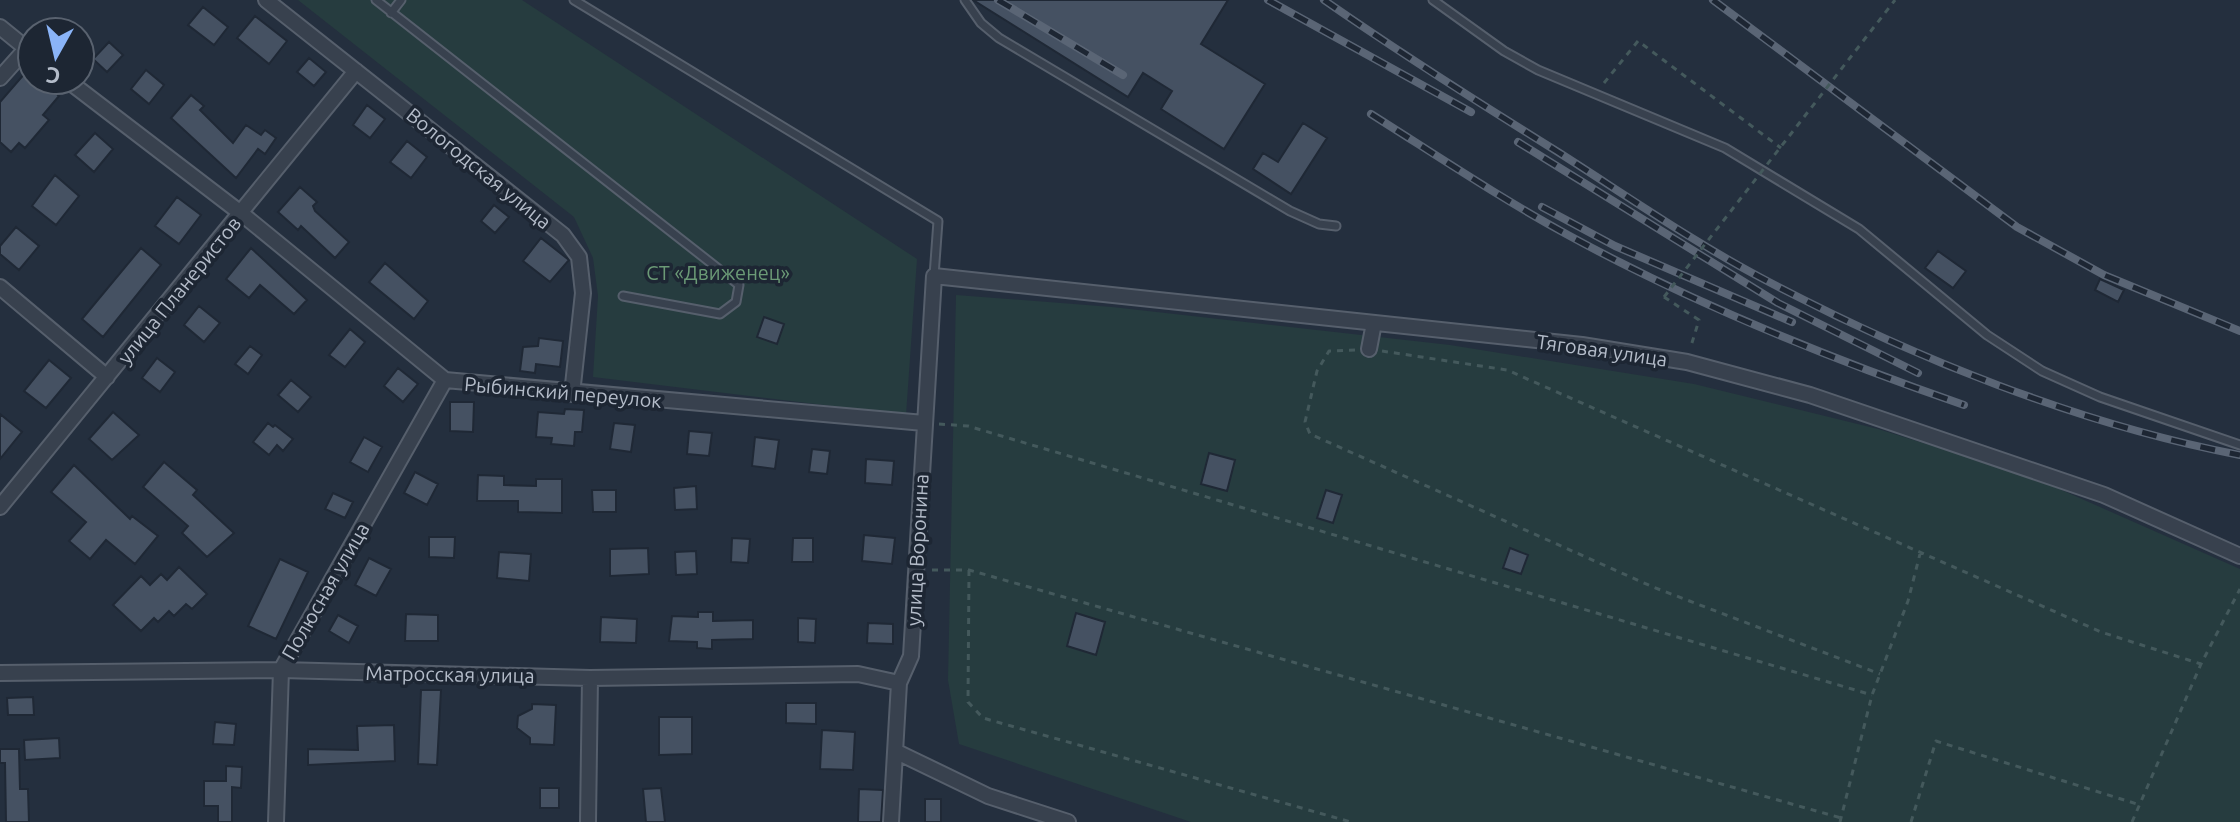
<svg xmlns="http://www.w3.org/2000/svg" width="2240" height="822" viewBox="0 0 2240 822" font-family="Ubuntu,sans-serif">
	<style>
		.green { fill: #263c3f }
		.building { fill: #455162; stroke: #1f2835; stroke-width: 2 }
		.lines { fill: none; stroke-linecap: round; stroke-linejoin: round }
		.lane-casing { stroke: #565f6c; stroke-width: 11 }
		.street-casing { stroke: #565f6c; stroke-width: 18 }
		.path { stroke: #44595c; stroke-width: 3; stroke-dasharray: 6 6; stroke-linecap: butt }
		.lane { stroke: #38414e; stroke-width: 7 }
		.street { stroke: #38414e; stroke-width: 14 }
		.rail-casing { stroke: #5a6575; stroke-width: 8 }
		.rail { stroke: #1d2633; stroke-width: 5; stroke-dasharray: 15; stroke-linecap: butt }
		.path-bridge { stroke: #44595c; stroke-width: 3; stroke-dasharray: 6 6; stroke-linecap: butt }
		.labels { text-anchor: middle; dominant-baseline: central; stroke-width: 7; stroke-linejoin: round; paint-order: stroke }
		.street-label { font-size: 20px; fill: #b4bcc9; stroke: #1d2633 }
		.park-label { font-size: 20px; fill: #6b9a76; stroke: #1d2633 }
	</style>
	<rect width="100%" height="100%" fill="#242f3e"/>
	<!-- green -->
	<path class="green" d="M298,0H522L917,259L906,415L593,377L598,296L593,258L574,217Z
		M956,295L1112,307L1450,345L1694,384L1878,429L1965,456L2048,484L2240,569V822H1191L959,744L948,680Z"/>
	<!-- building -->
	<path class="building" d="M973,0H1228L1201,44L1265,84L1224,149L1161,109L1172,91L1143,73L1128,97Z
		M203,7L228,27L214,45L188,25Z
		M255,16L287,41L269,64L237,38Z
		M109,42L123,55L107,72L93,59Z
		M309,58L326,72L314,86L297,72Z
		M32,65V80H41L59,96L43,115L49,120L25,148L19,143L11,152L0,142V102Z
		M146,70L164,85L149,104L131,89Z
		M191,95L204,106L200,110L233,143L246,125L261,135L265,130L276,138L265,154L258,149L236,178L171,118Z
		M367,105L385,119L370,138L353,125Z
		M1303,123L1327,138L1291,194L1253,169L1263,153L1278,162Z
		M95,133L113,149L94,172L75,155Z
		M407,141L427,157L411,178L390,162Z
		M55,175L79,196L56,225L32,206Z
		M300,187L317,202L313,206L315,211L349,242L335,258L301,226L298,230L278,212Z
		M177,197L201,215L179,244L155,226Z
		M494,205L509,217L495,233L481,221Z
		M16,227L39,246L19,270L0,254V246Z
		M541,238L569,260L550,282L523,261Z
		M141,248L161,265L103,337L82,319Z
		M251,248L307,300L294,314L260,285L249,298L226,279Z
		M1938,251L1966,271L1953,288L1925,268Z
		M385,263L428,301L414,319L369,282Z
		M2100,279L2124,290L2118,302L2095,290Z
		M199,306L220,323L204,342L184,325Z
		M764,317L784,324L777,344L757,337Z
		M350,329L365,342L345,367L329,355Z
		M539,338L563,341L560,367L536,364L535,373L520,371L523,347L538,346Z
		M250,346L262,355L248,374L235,364Z
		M157,358L175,372L160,392L142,378Z
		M49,360L71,378L46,408L24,391Z
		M398,368L418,384L403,402L384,386Z
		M291,380L311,397L298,412L278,395Z
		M450,402H474L473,432L450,431Z
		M565,409L584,410L582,432H575L574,446L551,444L552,438L536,437L538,412L564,414Z
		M113,412L139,435L112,460L89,439Z
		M0,414L22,432L0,459Z
		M268,423L273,427L275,425L293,439L283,451L277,445L269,455L253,442Z
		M614,423L635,425L631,452L610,449Z
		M689,431L712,433L709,456L687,454Z
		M364,437L382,447L368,472L350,462Z
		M755,437L779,440L775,469L752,466Z
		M812,449L830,451L827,474L809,472Z
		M1209,453L1235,460L1227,491L1201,484Z
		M866,459L894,461L892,485L865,483Z
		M164,462L197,490L193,495L234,533L207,557L182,533L188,526L143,487Z
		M74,465L130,519L132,516L158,536L135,564L106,540L90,559L69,541L86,522L51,492Z
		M415,472L438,484L427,505L404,493Z
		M478,475L504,476V485L536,486V479H562V513L518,512V501H477Z
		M696,486L697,509L675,510L674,488Z
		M592,490H616V512H593Z
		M1326,490L1342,495L1333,523L1317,518Z
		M333,493L353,502L345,518L325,509Z
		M864,535L895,538L892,564L862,561Z
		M429,537H455L454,558L429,557Z
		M732,538L750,539L748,563L731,562Z
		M793,538H813V562H792Z
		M648,548L649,574L610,576V549Z
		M1510,548L1528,555L1521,574L1503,568Z
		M696,551L697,574L676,575L675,552Z
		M499,552L531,554L529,581L497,578Z
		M369,558L391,569L376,596L355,585Z
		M280,559L308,572L276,639L248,626Z
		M179,567L207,594L192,609L186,604L174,616L169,611L158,622L154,618L141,631L113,605L141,576L150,585L161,574L167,580Z
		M698,612H713V621L753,620V639L712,640V649L697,648V642L669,641L672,616L698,617Z
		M1076,613L1105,622L1096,655L1067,646Z
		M406,614L438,615V641H405Z
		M338,615L358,626L349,643L329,631Z
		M601,617L637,619L636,643L600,642Z
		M798,618L816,619L815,643L798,642Z
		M868,623L893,624V644L867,643Z
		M421,690H441L437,765L418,764Z
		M33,697L34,715H8L7,698Z
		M786,703H816V724L786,723Z
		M532,704L556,705L554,745L530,744V738L517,728L518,716L532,709Z
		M659,717H692V754L659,755Z
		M215,722L236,724L234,745L213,744Z
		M394,725L395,761L308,765V749L358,750L357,726Z
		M822,730L855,732L853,770L820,769Z
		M59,738L60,758L25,760L24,740Z
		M0,749H19L20,789H28L29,822H6L5,763H0Z
		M226,766L242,767L241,788L232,787V822H218V806H204V781H226Z
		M540,788H559V808H540Z
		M661,788L665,822H646L643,789Z
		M859,789L883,790L881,822H858Z
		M925,799H941V822H925Z"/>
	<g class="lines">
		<defs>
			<path id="lane" d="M376,0L739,285L736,302L720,314L623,296
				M574,0L938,221L934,276
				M965,0L981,23L999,38L1290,211L1319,224L1336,226
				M1433,0L1504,51L1538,70L1725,148L1859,229L1987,335L2042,371L2100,397L2240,445
				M391,13L401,0"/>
			<path id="street" d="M266,0L563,235L579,257L583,293L572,394
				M0,27L32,53
				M0,78L26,49
				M67,80L242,214L445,380L924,423
				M0,287L107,377
				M1369,349L1374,323
				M0,507L356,71
				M0,673L281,670L590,678L858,674L899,683
				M897,752L988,796L1068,822
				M276,822L281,670L445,380
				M588,822L590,678
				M891,822L899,683L911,656L934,276L1582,345L1687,362L1810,395L2104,495L2240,556"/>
		</defs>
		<!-- lane casing -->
		<use href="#lane" class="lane-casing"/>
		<!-- street casing -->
		<use href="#street" class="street-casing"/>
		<!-- path -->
		<path class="path" d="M1604,83L1638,41L1781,148
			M1664,297L1699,320L1691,346
			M1355,350L1329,351L1317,371L1305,422L1310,434L1653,587L1880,674
			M1382,351L1507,370L2101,632L2201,664
			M939,424L968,426L1872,695
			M932,570H969L1841,818
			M969,570L968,702L983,718L1351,822
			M1840,822L1872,695L1908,601L1921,550
			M1911,822L1936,741L2137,804
			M2132,822L2201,664L2240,589"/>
		<!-- lane -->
		<use href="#lane" class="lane"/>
		<!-- street -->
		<use href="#street" class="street"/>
		<defs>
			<path id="rail" d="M998,0L1123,75
				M1268,0L1471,112
				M1324,0C1400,53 1479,103 1558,152C1627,196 1696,244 1769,282C1912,357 2081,425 2240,455
				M1713,0L2017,227L2104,275L2240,331
				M1371,114C1436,155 1500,198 1568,235C1694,304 1828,358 1964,405
				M1518,142L1778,303L1918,373
				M1542,207L1615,246L1792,322"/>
		</defs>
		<!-- rail casing -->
		<use href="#rail" class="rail-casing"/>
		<!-- rail -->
		<use href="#rail" class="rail"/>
		<!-- path-bridge -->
		<path class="path-bridge" d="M1664,297L1895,0"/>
	</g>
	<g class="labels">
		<!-- street labels -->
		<g class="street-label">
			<text transform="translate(479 168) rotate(39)">Вологодская улица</text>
			<text transform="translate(179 290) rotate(-51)">улица Планеристов</text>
			<text transform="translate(1602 350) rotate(8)">Тяговая улица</text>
			<text transform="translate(563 392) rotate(5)">Рыбинский переулок</text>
			<text transform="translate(917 550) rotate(-87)">улица Воронина</text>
			<text transform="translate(325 591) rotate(-60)">Полюсная улица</text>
			<text transform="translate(450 674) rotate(1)">Матросская улица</text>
		</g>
		<!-- park labels -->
		<g class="park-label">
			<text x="718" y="272">СТ «Движенец»</text>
		</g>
	</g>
	<!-- north arrow -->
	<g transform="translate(56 56) rotate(188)"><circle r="38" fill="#1d2633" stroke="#59626f" stroke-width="2"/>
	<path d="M0-6L14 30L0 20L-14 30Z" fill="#8ab4f8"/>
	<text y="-12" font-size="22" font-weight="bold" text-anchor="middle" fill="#b4bcc9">С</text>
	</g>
</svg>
